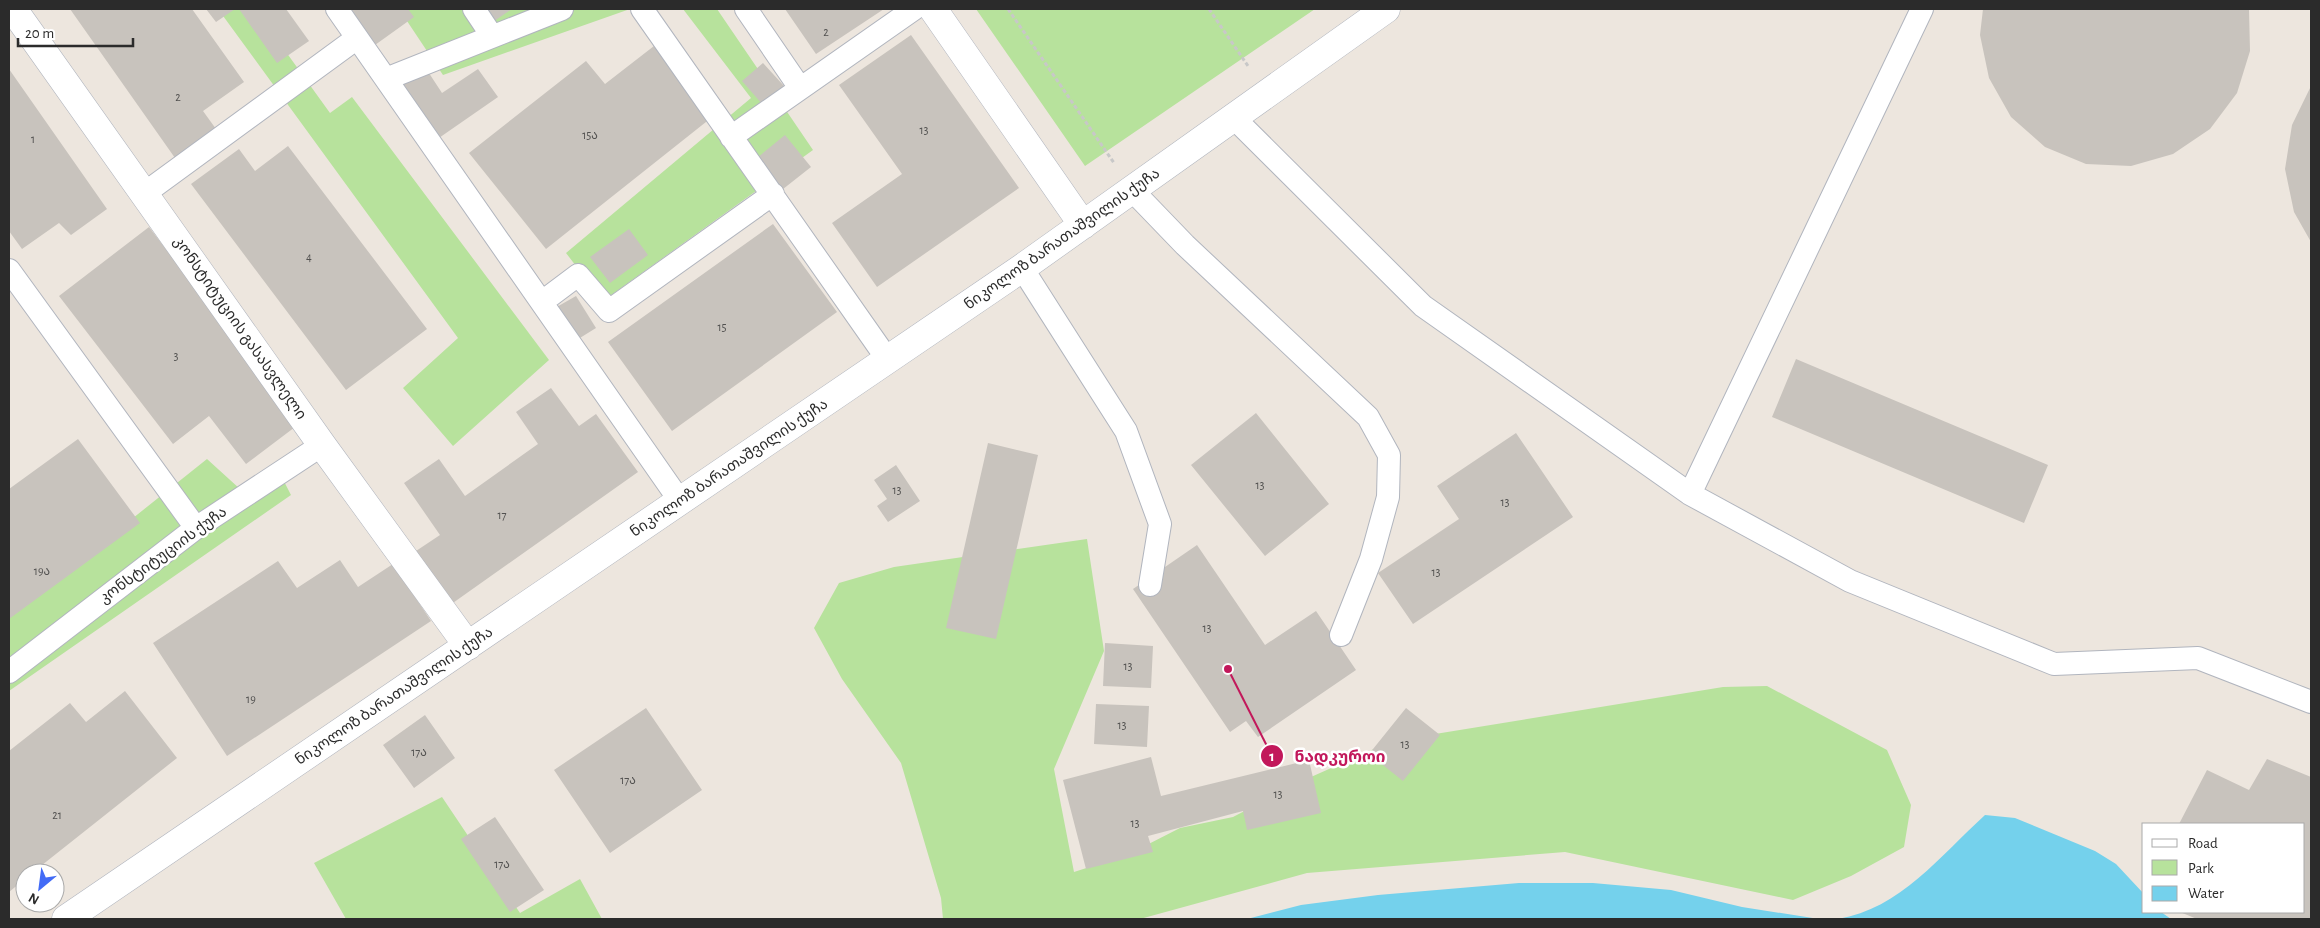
<svg xmlns="http://www.w3.org/2000/svg" width="2320" height="928" viewBox="0 0 2320 928" font-family="'Alegreya Sans','Noto Sans Georgian',sans-serif">
	<style>
		.green { fill: #b7e29c }
		.water { fill: #74d1ec }
		.building { fill: #c8c3bd }
		.lines { fill: none; stroke-linecap: round; stroke-linejoin: round }
		.lane-casing { stroke: #b1b5be; stroke-width: 24 }
		.street-casing { stroke: #b1b5be; stroke-width: 29 }
		.path { stroke: #c8c8c8; stroke-width: 3; stroke-dasharray: 4 2.5; stroke-linecap: butt }
		.lane { stroke: #fff; stroke-width: 22 }
		.street { stroke: #fff; stroke-width: 28 }
		.labels { text-anchor: middle; dominant-baseline: central; stroke-width: 5; stroke-linejoin: round; paint-order: stroke }
		.number-label { font-size: 12px; fill: #525150 }
		.street-label { font-size: 15px; fill: #2b2b2b; stroke: #fff }
		.leader { fill: none; stroke: #c2185b; stroke-width: 2 }
		.callout-dot { fill: #c2185b; stroke: #fff; stroke-width: 2 }
		.mark-label { font-size: 15px; text-anchor: middle; font-weight: bold; fill: #fff }
		.callout-label { font-size: 16px; text-anchor: middle; font-weight: bold; fill: #c2185b; stroke: #fff; stroke-width: 5; stroke-linejoin: round; paint-order: stroke }
	</style>
	<rect width="100%" height="100%" fill="#ede6de"/>
	<!-- green -->
	<path class="green" d="M218,9H255L330,113L352,97L549,360L453,446L403,388L458,338Z
		M399,9H630L443,75Z
		M683,9H717L813,150L603,301L566,253L751,98Z
		M976,9H1315L1085,166Z
		M207,459L240,489L275,464L291,495L9,691V617Z
		M1087,539L1104,651L1054,769L1074,872L1127,855L1180,828L1233,817L1302,781L1392,741L1723,687L1767,686L1887,750L1911,805L1904,847L1851,876L1793,900L1565,852L1307,873L1140,919H943L941,898L901,763L842,679L814,628L839,583L894,567Z
		M442,797L520,913L580,879L602,919H346L314,863Z"/>
	<!-- water -->
	<path class="water" d="M1985,815L2015,818L2095,851L2116,864L2144,894V912H2161L2171,919H1838C1900,909 1941,855 1985,815Z
		M1519,883H1593L1671,890L1742,907L1819,919H1247L1301,905L1378,895Z"/>
	<!-- building -->
	<path class="building" d="M70,9H192L244,82L203,111L216,129L175,158Z
		M206,9H235L216,22Z
		M239,9H286L309,41L277,63Z
		M350,9H408L414,17L375,45Z
		M480,9H512L490,24Z
		M785,9H884L816,54Z
		M1983,9H2249L2250,51L2237,93L2210,129L2173,154L2131,166L2086,164L2045,147L2011,117L1989,78L1980,35Z
		M911,35L1019,188L877,287L832,223L902,174L839,85Z
		M654,46L711,118L546,249L469,153L586,61L605,84Z
		M763,63L784,86L763,105L742,81Z
		M425,67L442,93L478,69L498,97L436,140L399,86Z
		M9,69L107,209L71,235L59,223L22,249L9,231Z
		M2311,86V242L2294,212L2285,169L2292,125Z
		M785,135L811,167L778,193L752,162Z
		M288,146L427,329L346,390L191,184L239,149L255,171Z
		M773,224L837,312L672,431L608,342Z
		M149,227L299,424L246,464L209,416L173,444L59,296Z
		M629,229L648,255L610,283L590,257Z
		M576,296L596,328L575,341L555,308Z
		M1796,359L2048,465L2024,523L1772,417Z
		M551,388L579,426L596,414L638,472L450,605L413,553L440,535L404,483L439,459L465,496L538,444L516,412Z
		M1256,413L1329,504L1265,556L1191,465Z
		M1516,433L1573,517L1413,624L1378,573L1459,519L1437,486Z
		M78,439L140,523L9,619V489Z
		M988,443L1038,455L996,639L946,628Z
		M896,465L920,501L888,522L877,506L887,499L874,480Z
		M1197,545L1265,645L1316,611L1356,670L1258,737L1246,721L1230,732L1133,589Z
		M340,560L358,587L393,564L431,621L227,756L153,643L278,561L297,588Z
		M1105,643L1153,646L1151,688L1103,686Z
		M125,691L177,758L32,873H25V879L9,892V751L70,703L86,722Z
		M1096,704L1149,706L1147,747L1094,744Z
		M646,708L702,790L610,853L554,770Z
		M1406,708L1440,735L1403,781L1369,754Z
		M425,715L455,758L414,788L383,745Z
		M1151,757L1161,796L1309,760L1321,813L1247,830L1243,811L1148,836L1153,852L1086,869L1063,780Z
		M2267,759L2311,777V919H2197L2180,912H2304V824H2179L2207,770L2249,790Z
		M495,817L544,890L510,912L461,839Z"/>
	<g class="lines">
		<defs>
			<path id="lane" d="M337,9L680,501
				M474,9L492,36
				M642,9L888,360
				M746,9L800,88
				M386,79L562,9
				M1233,117L1423,306L1690,494L1850,581L2054,664L2198,658L2311,702
				M731,137L914,9
				M1132,190L1185,245L1368,417L1389,455L1388,497L1371,559L1341,635
				M145,193L357,38
				M1022,268L1126,431L1160,524L1150,585
				M9,270L196,528
				M542,302L578,275L609,311L773,194
				M1690,494L1922,9
				M9,672L196,528L322,445"/>
			<path id="street" d="M13,9L322,445L468,646
				M933,9L1083,225
				M66,919L1022,268L1386,9"/>
		</defs>
		<!-- lane casing -->
		<use href="#lane" class="lane-casing"/>
		<!-- street casing -->
		<use href="#street" class="street-casing"/>
		<!-- path -->
		<path class="path" d="M1008,9L1114,163
			M1209,9L1248,66"/>
		<!-- lane -->
		<use href="#lane" class="lane"/>
		<!-- street -->
		<use href="#street" class="street"/>
	</g>
	<g class="labels">
		<!-- number labels -->
		<g class="number-label">
			<text x="826" y="32">2</text>
			<text x="178" y="97">2</text>
			<text x="924" y="130">13</text>
			<text x="590" y="135">15ა</text>
			<text x="33" y="139">1</text>
			<text x="309" y="257">4</text>
			<text x="722" y="327">15</text>
			<text x="176" y="356">3</text>
			<text x="1260" y="485">13</text>
			<text x="897" y="490">13</text>
			<text x="1505" y="502">13</text>
			<text x="502" y="515">17</text>
			<text x="42" y="571">19ა</text>
			<text x="1436" y="572">13</text>
			<text x="1207" y="628">13</text>
			<text x="1128" y="666">13</text>
			<text x="251" y="699">19</text>
			<text x="1122" y="725">13</text>
			<text x="1405" y="744">13</text>
			<text x="419" y="752">17ა</text>
			<text x="628" y="780">17ა</text>
			<text x="1278" y="794">13</text>
			<text x="57" y="815">21</text>
			<text x="1135" y="823">13</text>
			<text x="502" y="864">17ა</text>
		</g>
		<!-- street labels -->
		<g class="street-label">
			<text transform="translate(1062 239) rotate(-35)">ნიკოლოზ ბარათაშვილის ქუჩა</text>
			<text transform="translate(240 328) rotate(55)">კონსტიტუციის გასასვლელი</text>
			<text transform="translate(729 468) rotate(-34)">ნიკოლოზ ბარათაშვილის ქუჩა</text>
			<text transform="translate(163 555) rotate(-36)">კონსტიტუციის ქუჩა</text>
			<text transform="translate(394 696) rotate(-34)">ნიკოლოზ ბარათაშვილის ქუჩა</text>
		</g>
	</g>
	<!-- callouts -->
	<path class="leader" d="M1228 669L1272 756"/>
	<g class="callout-dot">
		<circle cx="1228" cy="669" r="5"/>
		<circle cx="1272" cy="756" r="12"/>
	</g>
	<g class="mark-label">
		<text x="1272" y="761">1</text>
	</g>
	<g class="callout-label">
		<text x="1340" y="762">ნადკუროი</text>
	</g>
	<!-- border -->
	<rect width="2320" height="928" fill="none" stroke="#2b2b2b" stroke-width="20"/>
	<!-- legend -->
	<rect x="2142" y="823" width="162" height="90" fill="#ffffff" stroke="#aaaaaa"/>
	<rect x="2152" y="839" width="25" height="8" fill="#ffffff" stroke="#aaaaaa"/>
	<text x="2188" y="848" font-size="15" fill="#2b2b2b">Road</text>
	<rect x="2152" y="860" width="25" height="15" fill="#b7e29c" stroke="#aaaaaa"/>
	<text x="2188" y="873" font-size="15" fill="#2b2b2b">Park</text>
	<rect x="2152" y="886" width="25" height="15" fill="#74d1ec" stroke="#aaaaaa"/>
	<text x="2188" y="898" font-size="15" fill="#2b2b2b">Water</text>
	<!-- north arrow -->
	<g transform="translate(40 888) rotate(209)"><circle r="24" fill="#ffffff" stroke="#aaaaaa"/>
	<path d="M0-4L9 19L0 12L-9 19Z" fill="#426bf6"/>
	<text y="-8" font-size="14" font-weight="bold" text-anchor="middle" fill="#2b2b2b">N</text>
	</g>
	<!-- scale -->
	<path d="M18 38v8h115v-8" fill="none" stroke="#2b2b2b" stroke-width="2.5"/>
	<text x="25" y="38" font-size="15" fill="#2b2b2b" stroke="#ffffff" stroke-width="4" paint-order="stroke">20 m</text>
</svg>
